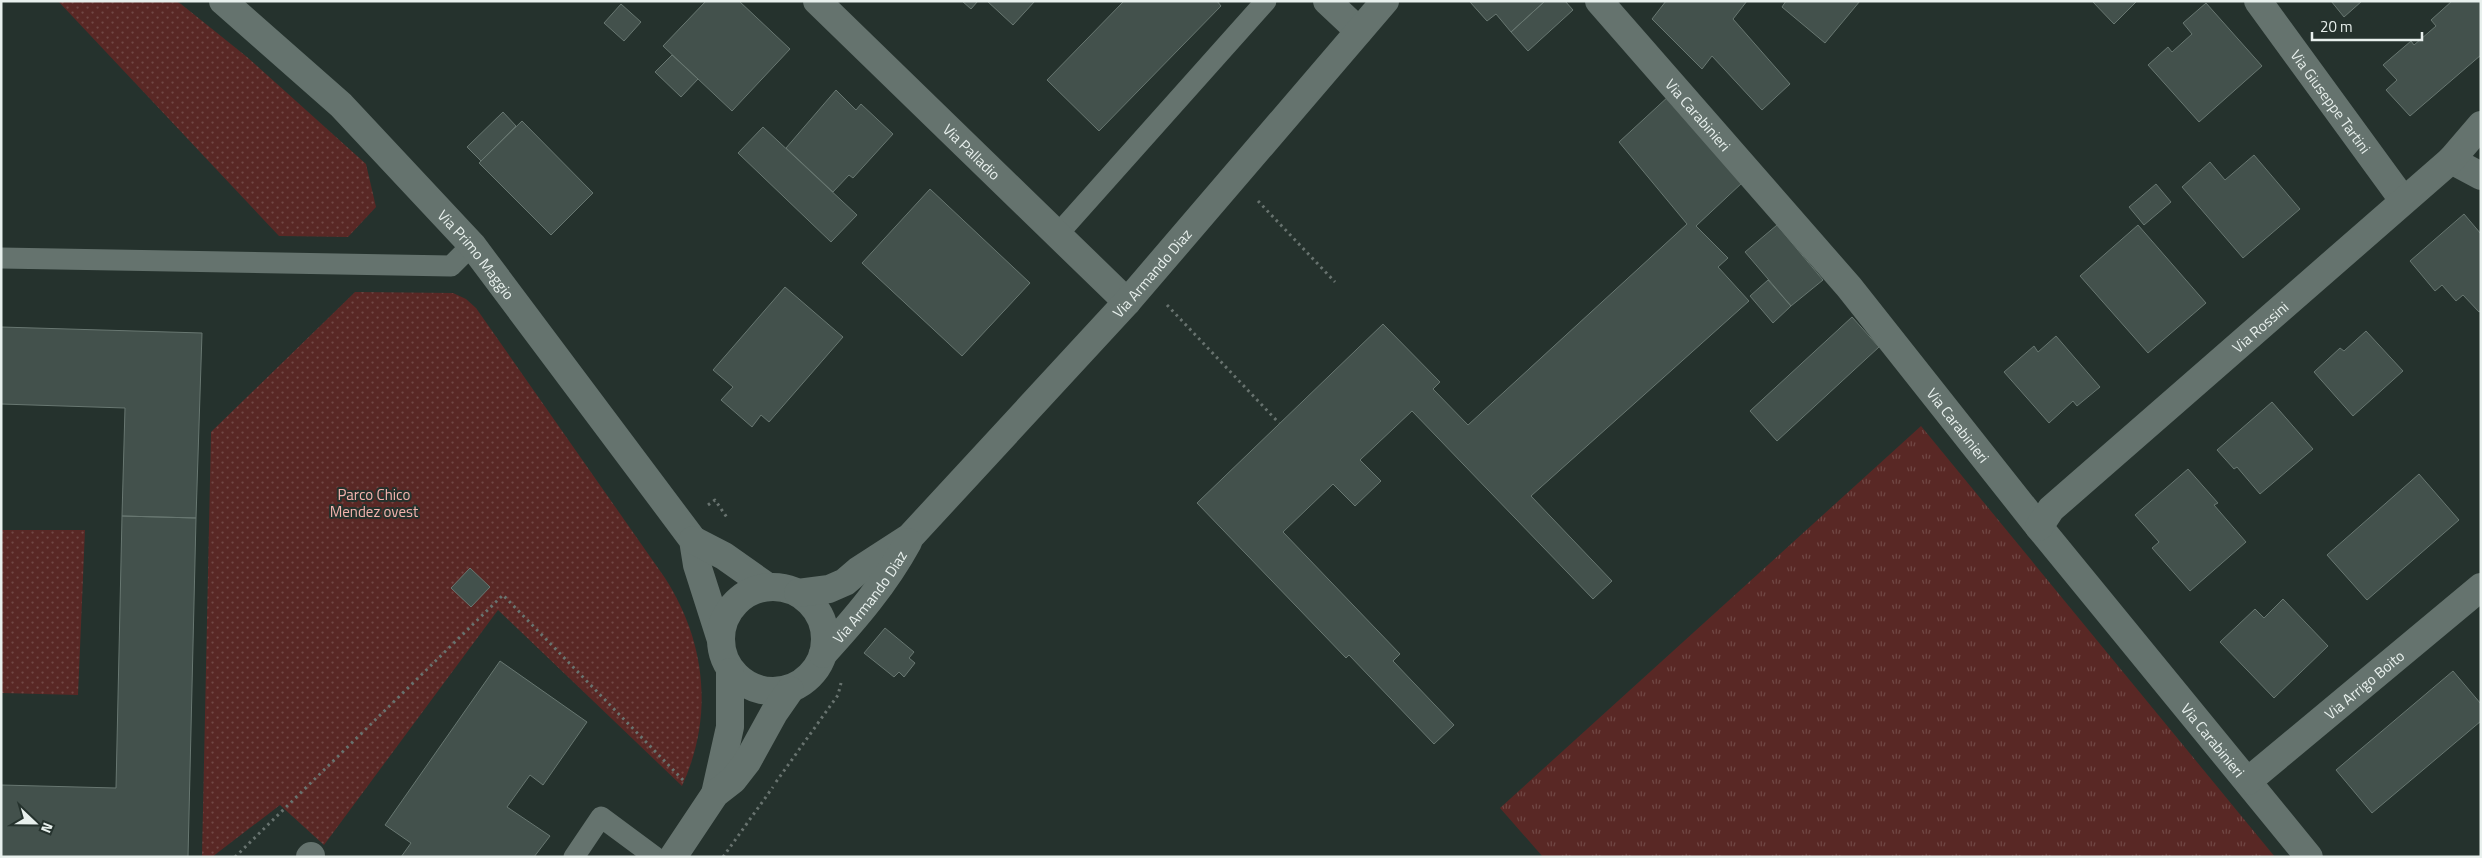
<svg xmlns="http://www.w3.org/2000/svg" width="2482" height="858" viewBox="0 0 2482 858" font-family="'Titillium Web',sans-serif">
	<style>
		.grass { fill: url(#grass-tufts) }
		.park { fill: url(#park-dots) }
		.building { fill: #43514c; stroke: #687771 }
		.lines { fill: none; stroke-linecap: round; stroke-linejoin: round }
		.path { stroke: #68736f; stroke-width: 3; stroke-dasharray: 2.5 4; stroke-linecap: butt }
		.service { stroke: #65736e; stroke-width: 21 }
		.minor { stroke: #65736e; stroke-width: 28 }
		.tertiary { stroke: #65736e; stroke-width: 28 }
		.labels { text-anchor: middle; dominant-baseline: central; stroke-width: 4; stroke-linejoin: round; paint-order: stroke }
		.street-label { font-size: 15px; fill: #e8f0ed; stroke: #25322d }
		.park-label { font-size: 15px; fill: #f4b4ae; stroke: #25322d }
	</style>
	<defs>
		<pattern id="grass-tufts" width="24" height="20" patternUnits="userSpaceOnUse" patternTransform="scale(1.25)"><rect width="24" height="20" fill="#592825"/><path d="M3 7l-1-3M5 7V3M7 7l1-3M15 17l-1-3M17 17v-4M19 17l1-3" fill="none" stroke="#714845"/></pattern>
		<pattern id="park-dots" width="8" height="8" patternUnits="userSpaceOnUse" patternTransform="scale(1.25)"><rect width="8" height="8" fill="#592825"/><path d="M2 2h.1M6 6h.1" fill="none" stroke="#714845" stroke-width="1.8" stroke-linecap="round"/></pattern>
	</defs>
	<rect width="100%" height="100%" fill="#25322d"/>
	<!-- grass -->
	<path class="grass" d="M1921,426L2275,857H1543L1500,808Z"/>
	<!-- park -->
	<path class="park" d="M58,1H176L181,4L247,57L366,164L376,207L348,237L279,236Z
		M355,292L453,293L466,299L476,308L665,578C706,642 714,716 682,786L498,610L324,845L280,805L212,857H202L211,432Z
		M1,530H85L78,695L1,693Z"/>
	<!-- building -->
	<path class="building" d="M706,1H739L790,49L732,111L663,46Z
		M962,1H978L971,9Z
		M987,1H1035L1013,25Z
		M1124,1H1217L1221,6L1099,131L1047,80Z
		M1545,1L1511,32L1496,14L1487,21L1470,2Z
		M1545,1H1565L1573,10L1528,51L1511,32Z
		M1666,1H1747L1733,19L1790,84L1762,110L1712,56L1702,69L1652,19Z
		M1786,1H1860L1825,43L1782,7Z
		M2092,1H2137L2114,24Z
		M2331,1H2362L2344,17Z
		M2452,1H2481V55L2410,116L2386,90L2397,80L2383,65L2411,41L2414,45L2436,26L2431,20Z
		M2206,3L2262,66L2199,122L2148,65L2168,47L2172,52L2192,34L2183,23Z
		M621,4L641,22L624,41L604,23Z
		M672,55L698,79L681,97L655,72Z
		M836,90L856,110L861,104L893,134L853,178L849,175L833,192L786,148Z
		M1670,95L1743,182L1696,226L1728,258L1718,267L1749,301L1531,496L1612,581L1593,599L1412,411L1360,460L1381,481L1355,506L1333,484L1283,532L1400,654L1393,661L1454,725L1434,744L1349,655L1346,658L1197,503L1383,324L1440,382L1433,389L1468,425L1687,224L1619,142Z
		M503,112L516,126L481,161L467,147Z
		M522,121L593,193L551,235L479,163Z
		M763,127L857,215L831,242L738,153Z
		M2254,155L2300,209L2243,258L2182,187L2210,162L2225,180Z
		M2156,184L2171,202L2144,225L2129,207Z
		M930,189L1030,283L962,356L862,263Z
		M2464,214L2481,234V311L2479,312L2463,295L2456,301L2442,285L2435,291L2410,261Z
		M1777,225L1823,280L1791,306L1745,252Z
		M2138,225L2206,303L2148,353L2080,276Z
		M1768,280L1791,306L1773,323L1750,296Z
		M785,287L843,337L769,422L761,415L752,427L721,400L733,387L713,370Z
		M1852,317L1879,347L1777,441L1750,411Z
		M1,327L202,333L196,518L122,516L125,408L1,404Z
		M2366,331L2403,371L2353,416L2314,372L2340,348L2344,351Z
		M2056,336L2100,387L2077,406L2073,401L2049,423L2004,372L2034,346L2038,352Z
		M2272,402L2313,449L2260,494L2237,467L2234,469L2217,450Z
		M2188,469L2218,503L2214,505L2246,542L2190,591L2152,548L2159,542L2135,515Z
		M2419,474L2459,520L2367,600L2327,555Z
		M122,516L196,518L188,857H1V785L116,788Z
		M470,568L490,587L471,607L451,588Z
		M2283,599L2328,646L2274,698L2220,642L2255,609L2264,618Z
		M885,628L914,652L909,658L915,663L904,677L899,672L894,677L864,653Z
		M500,661L587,722L543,785L530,775L507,807L550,836L534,857H401L411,843L385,825Z
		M2453,671L2481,704V721L2372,813L2336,770Z"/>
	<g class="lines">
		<!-- path -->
		<path class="path" d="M1258,201L1335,282
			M1167,305L1279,423
			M708,505L715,500L728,519
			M776,782L838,695L841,683
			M235,857L503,595L684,781
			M723,857L773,787"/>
		<!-- service -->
		<path class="service" d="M1058,234L1266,1
			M1,258L451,266L472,245
			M574,857L601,817L655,857"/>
		<!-- minor -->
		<g class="minor">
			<path id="s1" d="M223,1L341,105L472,245L693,540L697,565L720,637"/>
			<path id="s2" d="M817,1L1127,302"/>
			<path d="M1327,1L1359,31"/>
			<path id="s3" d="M1599,1L1849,287L2039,527L2309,857"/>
			<path id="s4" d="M2258,1L2403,200"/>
			<path d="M2451,160L2481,176"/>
			<path id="s5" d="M2039,527L2051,509L2451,160L2481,125"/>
			<path d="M693,540L724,556L768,587"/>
			<path id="s6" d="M2248,781L2481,587"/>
			<path d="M310,857L311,856"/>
		</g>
		<!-- tertiary -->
		<g class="tertiary">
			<circle cx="773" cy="639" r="52"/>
			<path id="s7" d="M798,593L829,589L845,582L859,570L910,537L1127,302L1385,1"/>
			<path id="s8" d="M823,654C856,618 885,584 908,542"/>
			<path d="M715,794L730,727V672"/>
			<path d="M673,857L715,794L733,780L747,762L774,713L790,690"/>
		</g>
	</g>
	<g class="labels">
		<!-- street labels -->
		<g class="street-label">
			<text stroke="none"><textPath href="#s4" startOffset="124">Via Giuseppe Tartini</textPath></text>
			<text stroke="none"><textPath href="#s3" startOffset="151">Via Carabinieri</textPath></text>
			<text stroke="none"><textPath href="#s2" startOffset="216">Via Palladio</textPath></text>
			<text stroke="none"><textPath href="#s1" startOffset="359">Via Primo Maggio</textPath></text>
			<text stroke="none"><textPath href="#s7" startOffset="486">Via Armando Diaz</textPath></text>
			<text stroke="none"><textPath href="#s5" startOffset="299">Via Rossini</textPath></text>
			<text stroke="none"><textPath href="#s3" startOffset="556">Via Carabinieri</textPath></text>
			<text stroke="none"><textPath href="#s8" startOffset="74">Via Armando Diaz</textPath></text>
			<text stroke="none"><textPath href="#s6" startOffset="151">Via Arrigo Boito</textPath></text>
			<text stroke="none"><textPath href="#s3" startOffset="961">Via Carabinieri</textPath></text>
		</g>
		<!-- park labels -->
		<g class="park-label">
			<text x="374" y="494">Parco Chico<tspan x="374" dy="17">Mendez ovest</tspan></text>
		</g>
	</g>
	<!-- border -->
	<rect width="2482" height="858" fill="none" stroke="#e8f0ed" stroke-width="5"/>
	<!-- north arrow -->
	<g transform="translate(35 823) rotate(112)" stroke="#25322d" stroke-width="4" paint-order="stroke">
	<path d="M0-4L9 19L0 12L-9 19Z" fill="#e8f0ed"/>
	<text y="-8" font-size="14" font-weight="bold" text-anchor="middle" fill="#e8f0ed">N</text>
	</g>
	<!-- scale -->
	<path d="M2312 32v8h110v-8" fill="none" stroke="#e8f0ed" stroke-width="2.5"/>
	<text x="2320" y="32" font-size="15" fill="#e8f0ed" stroke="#25322d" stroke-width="4" paint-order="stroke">20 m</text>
</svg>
